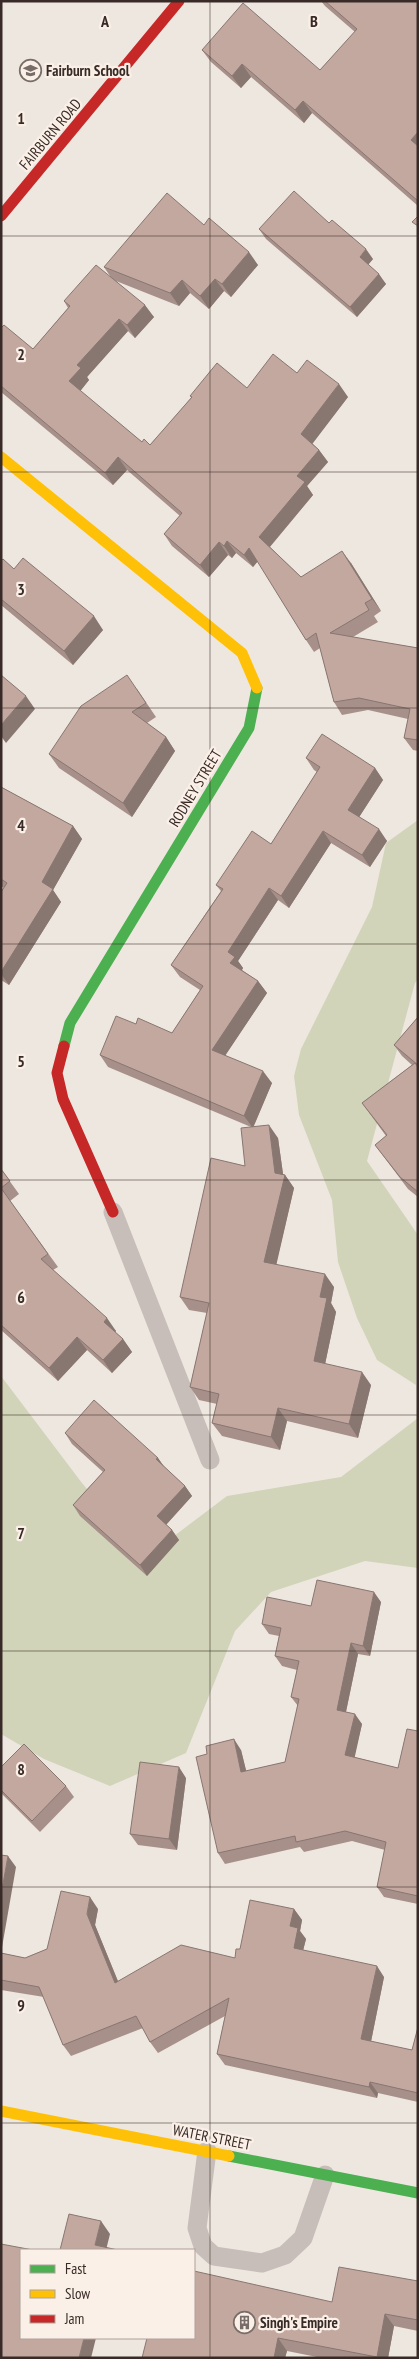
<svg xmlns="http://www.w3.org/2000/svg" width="419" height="2359" viewBox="0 0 419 2359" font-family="'PT Sans Narrow',sans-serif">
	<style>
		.green { fill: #d1d4b8 }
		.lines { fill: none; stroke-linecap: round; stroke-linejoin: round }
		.lane { stroke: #c7beb9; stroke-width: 19 }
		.fast { stroke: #4caf50; stroke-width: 11 }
		.slow { stroke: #ffc107; stroke-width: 11 }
		.jam { stroke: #c62828; stroke-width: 11 }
		.wall { fill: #a8908a }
		.shaded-wall { fill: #887670 }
		.building { fill: #c3a8a0; stroke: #887670 }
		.grid { fill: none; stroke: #382b27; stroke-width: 1; stroke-opacity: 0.55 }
		.labels { text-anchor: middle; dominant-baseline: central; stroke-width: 4.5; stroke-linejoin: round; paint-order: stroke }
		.poi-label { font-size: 15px; font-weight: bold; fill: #382b27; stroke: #fbf0e7; text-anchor: start }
		.street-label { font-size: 15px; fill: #382b27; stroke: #fbf0e7 }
		.grid-label { font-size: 16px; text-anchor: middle; font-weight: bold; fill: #382b27; stroke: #fbf0e7; stroke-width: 4.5; stroke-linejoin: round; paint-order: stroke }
	</style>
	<rect width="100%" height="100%" fill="#eee7e0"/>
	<!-- green -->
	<path class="green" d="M418,820V979L415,983L367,1161L418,1235L416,1385L377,1360L357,1318L338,1262L332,1200L299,1115L294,1076L301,1049L372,907L386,843Z
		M1,1376L82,1483L145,1558L227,1496L341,1477L418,1418V1568L365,1561L271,1592L235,1631L186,1753L110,1786L44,1759L1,1734Z"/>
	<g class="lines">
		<!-- lane -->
		<path class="lane" d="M113,1212L210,1460
			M207,2151L197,2228L203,2246L214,2256L262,2263L285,2255L303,2238L325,2175"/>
		<!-- fast -->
		<path class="fast" d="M64,1046L70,1023L249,728L257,688
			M229,2156L418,2193"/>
		<!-- slow -->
		<path class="slow" d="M1,457L242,653L257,688
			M1,2111L229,2156"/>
		<!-- jam -->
		<path class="jam" d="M1,216L179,1
			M64,1046L57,1073L63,1099L113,1212"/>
	</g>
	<!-- wall -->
	<path class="wall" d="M321,1H418V206L312,113L304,123L251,77L241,88L211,62L202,50L320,70L355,32L325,6Z
		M204,225L258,265L231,297L224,291L209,309L190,293L179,306L116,281L154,317L135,338L128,331L87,377L89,380L80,391L142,442L150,445L192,397L190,396L247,388L297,373L348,397L312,443L319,450L328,462L307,486L313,495L270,547L301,577L351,563L381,611L374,616L378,622L353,637L418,648V751L413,750L404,738L408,719L368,710L342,715L334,702L320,648L314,652L306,640L258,561L253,567L236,553L232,558L228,555L209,577L172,546L164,534L180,516L127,470L113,485L1,392V328L33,349L68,308L64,301L110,276L104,267Z
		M259,229L373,259L368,265L386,284L357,317L266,239Z
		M1,561L14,569L103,630L73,665L1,605Z
		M137,689L156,717L147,723L166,737L175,751L132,817L59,768L49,754Z
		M306,758L375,768L383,780L359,817L387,841L370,867L331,843L289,908L278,900L238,961L243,968L242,970L258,981L267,993L225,1055L272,1083L253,1127L278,1138L283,1174L285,1175L294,1188L276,1264L334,1287L331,1303L336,1312L325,1364L371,1385L358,1438L287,1421L280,1450L222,1436L212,1423L217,1404L199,1400L190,1387L207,1313L189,1310L180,1297L245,1166L251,1127L108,1067L100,1055L136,1024L172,1033L200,990L180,977L171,965L221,891L216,885L271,844L317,772L314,770Z
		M1,787L73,826L82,839L53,890L61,902L9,985L1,980V892L4,888L1,886Z
		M418,1017V1197L408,1189L375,1145L386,1136L362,1103L412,1065L402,1056L394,1045Z
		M1,1169L19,1194L10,1201L58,1267L53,1270L116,1331L115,1332L123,1339L132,1352L112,1373L87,1350L58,1381L1,1330Z
		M65,1433L158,1458L164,1467L185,1486L192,1496L166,1525L172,1530L179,1540L147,1576L80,1516L73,1505L103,1472L72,1444Z
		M381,1602L370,1656L358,1654L346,1712L362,1724L354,1757L398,1768L418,1731V1904L384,1897L377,1887L385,1850L352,1841L304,1852L300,1847L225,1864L218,1853L241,1750L246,1771L285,1762L298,1706L291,1697L297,1670L282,1666L275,1656L279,1636L269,1634L262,1624L311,1606Z
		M1,1767L66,1786L74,1797L40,1832L1,1793Z
		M186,1778L177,1850L138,1845L130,1834Z
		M98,1909L95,1925L118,1981L235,1958L240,1949L294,1909L302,1920L300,1931L306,1939L303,1950L384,1977L371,2042L412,2050L418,2027V2102L378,2093L377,2098L225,2065L217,2054L225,2016L158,2053L150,2042L143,2028L71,2056L63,2045L44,1997L1,1990V1953L25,1958L47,1949Z
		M418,2281V2331L394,2326L388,2358H322L287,2351L285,2358H143L332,2302Z"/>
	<!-- shaded-wall -->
	<path class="shaded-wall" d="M242,64L251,77L241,88L232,76Z
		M303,101L312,113L304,123L295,110Z
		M418,132V150L411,140Z
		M366,249L373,259L366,267L360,257Z
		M249,252L258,265L231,297L222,284Z
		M379,274L386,284L357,317L350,307Z
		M215,279L224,291L209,309L200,296Z
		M182,280L190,293L179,306L170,293Z
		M145,305L154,317L135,338L127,325Z
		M119,319L128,331L87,377L89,380L78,394L69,381L77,365Z
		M339,384L348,397L310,447L301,434Z
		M319,450L328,462L307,486L313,495L267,550L259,537L297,476Z
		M118,457L127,470L113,485L105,473Z
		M227,541L236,553L232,558L224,546Z
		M219,542L228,555L209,577L200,565Z
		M249,548L258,561L253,567L244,555Z
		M342,551L351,563L381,611L372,599Z
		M94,616L103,630L73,665L64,651Z
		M26,696L35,709L6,743L1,736V725Z
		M166,737L175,751L132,817L123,803Z
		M375,768L383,780L356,822L348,810Z
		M73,826L82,839L53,890L61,902L9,985L1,974V972L42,882Z
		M379,829L387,841L370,867L362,855Z
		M323,831L331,843L289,908L281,896Z
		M269,888L278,900L238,961L243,968L239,975L230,963L228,952Z
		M258,981L267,993L221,1062L212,1050Z
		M263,1071L272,1083L253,1128L244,1116Z
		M269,1125L278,1138L284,1181L285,1175L294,1188L274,1275L264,1262L275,1173Z
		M325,1274L334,1287L331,1303L336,1312L323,1374L314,1361L320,1297Z
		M107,1318L116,1331L113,1335L104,1322Z
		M77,1337L87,1350L58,1381L49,1368Z
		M123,1339L132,1352L112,1373L103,1360Z
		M362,1372L371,1385L358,1438L349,1424Z
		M278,1408L287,1421L280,1450L271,1437Z
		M158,1458L165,1468L156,1459Z
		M185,1486L192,1496L164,1527L157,1516Z
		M172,1530L179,1540L147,1576L140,1565Z
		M374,1592L381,1602L370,1656L363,1646Z
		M351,1643L358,1654L344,1721L337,1710Z
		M355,1714L362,1724L353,1765L345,1755Z
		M234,1739L241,1750L249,1782L241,1772Z
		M179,1767L186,1778L177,1850L169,1839Z
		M8,1856L16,1867L1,1953V1895Z
		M90,1897L98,1909L95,1925L123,1994L115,1983L87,1914Z
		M294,1909L302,1920L300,1931L306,1939L301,1959L294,1948L290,1926Z
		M377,1966L384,1977L369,2051L361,2039Z
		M370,2082L378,2093L377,2098L369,2087Z
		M101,2221L110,2234L106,2250L95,2245Z
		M385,2314L394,2326L388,2358H377V2357Z
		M84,2338H96L91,2358H79Z
		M278,2338L287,2351L285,2358H274Z"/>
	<!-- building -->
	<path class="building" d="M325,1H418V132L411,140L418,146V201L303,101L295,110L242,64L232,76L202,50L243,3L320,70L357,29Z
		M294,191L329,223L332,220L366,249L360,257L379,274L350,307L259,229Z
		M167,193L204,225L209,218L249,252L222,284L215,279L200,296L182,280L170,293L104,267Z
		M418,216V226L412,222Z
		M96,265L145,305L127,325L119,319L77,365L81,368L69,381L142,442L144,439L150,445L192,397L190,396L217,363L247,388L273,354L297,373L307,360L339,384L301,434L319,450L297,476L305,482L259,537L301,577L342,551L372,599L365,603L369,610L330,633L418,648V740L404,738L410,709L359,698L334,702L316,633L306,640L249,548L244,555L227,541L224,546L219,542L200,565L164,534L182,513L118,457L105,473L1,386V328L4,325L33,349L70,306L64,301Z
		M23,558L94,616L64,651L1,599V561L3,559L14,569Z
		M1,675L26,696L1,725Z
		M127,675L146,703L132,712L166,737L123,803L49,754L81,706Z
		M322,734L375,768L348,810L379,829L362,855L323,831L281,896L269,888L228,952L235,957L230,963L258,981L212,1050L263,1071L244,1116L100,1055L116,1016L136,1024L138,1018L172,1033L203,986L171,965L223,889L216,885L252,831L271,844L320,767L306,758Z
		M1,787L73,826L42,882L53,889L1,972V892L7,883L1,879Z
		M418,1017V1065L394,1045Z
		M415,1063L418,1067V1192L400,1177L375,1145L387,1135L362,1103Z
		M269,1125L275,1173L285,1175L264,1262L325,1274L320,1297L327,1298L314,1361L362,1372L349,1424L278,1408L271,1437L212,1423L219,1394L190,1387L209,1303L180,1297L211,1158L245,1166L241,1128Z
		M1,1169L10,1181L1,1188L48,1254L41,1259L107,1318L104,1322L123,1339L103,1360L77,1337L49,1368L1,1325Z
		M94,1400L158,1458L156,1459L185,1486L157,1516L172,1530L140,1565L73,1505L105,1470L65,1433Z
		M317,1580L374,1592L363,1646L351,1643L337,1710L355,1714L345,1755L398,1768L407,1729L418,1731V1896L377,1887L386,1842L345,1831L296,1842L295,1836L218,1853L196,1757L207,1754L206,1746L234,1739L241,1772L285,1762L299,1699L291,1697L299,1661L275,1656L281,1628L262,1624L267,1597L311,1606Z
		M24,1744L66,1786L32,1821L1,1790V1767Z
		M140,1762L179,1767L169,1839L130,1834Z
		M1,1855L8,1856L1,1895Z
		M61,1891L90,1897L87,1914L115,1983L181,1945L235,1958L236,1949H240L250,1900L294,1909L290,1926L298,1928L294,1948L377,1966L361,2039L412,2050L418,2027V2093L370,2082L369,2087L217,2054L229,1998L150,2042L136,2016L63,2045L39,1987L1,1980V1953L25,1958L47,1949Z
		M69,2214L101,2221L95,2245L118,2250H60Z
		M1,2244L33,2250H21V2338H84L79,2358H1Z
		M339,2267L418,2281V2320L385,2314L377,2357L278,2338L274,2358H142L147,2338H194V2271L332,2302Z"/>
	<!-- grid -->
	<path class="grid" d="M210,1V2358M1,236H418M1,472H418M1,708H418M1,944H418M1,1180H418M1,1415H418M1,1651H418M1,1887H418M1,2123H418"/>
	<!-- icons -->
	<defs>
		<symbol id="school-ring" viewBox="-11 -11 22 22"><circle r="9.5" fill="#fbf0e7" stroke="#786d68" stroke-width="1.5"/><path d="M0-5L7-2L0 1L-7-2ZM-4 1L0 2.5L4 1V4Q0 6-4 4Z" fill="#786d68"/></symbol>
		<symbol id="building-ring" viewBox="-11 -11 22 22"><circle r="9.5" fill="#fbf0e7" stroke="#786d68" stroke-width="1.5"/><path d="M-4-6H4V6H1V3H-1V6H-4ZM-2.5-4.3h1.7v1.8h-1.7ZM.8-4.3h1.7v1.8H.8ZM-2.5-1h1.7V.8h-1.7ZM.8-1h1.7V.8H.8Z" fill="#786d68"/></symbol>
	</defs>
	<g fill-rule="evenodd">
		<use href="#school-ring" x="18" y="58" width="25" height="25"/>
		<use href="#building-ring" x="232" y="2310" width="25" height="25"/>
	</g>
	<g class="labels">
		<!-- poi labels -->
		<g class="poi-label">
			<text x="46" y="70">Fairburn School</text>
			<text x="260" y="2322">Singh's Empire</text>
		</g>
		<!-- street labels -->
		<g class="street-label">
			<text transform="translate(50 134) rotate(-50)">FAIRBURN ROAD</text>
			<text transform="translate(195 788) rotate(-59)">RODNEY STREET</text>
			<text transform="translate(212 2137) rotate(11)">WATER STREET</text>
		</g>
	</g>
	<g class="grid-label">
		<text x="105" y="27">A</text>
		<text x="314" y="27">B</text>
		<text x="21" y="124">1</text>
		<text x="21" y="360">2</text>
		<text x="21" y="595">3</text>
		<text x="21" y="831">4</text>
		<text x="21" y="1067">5</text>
		<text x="21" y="1303">6</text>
		<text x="21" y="1539">7</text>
		<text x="21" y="1775">8</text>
		<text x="21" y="2011">9</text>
	</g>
	<!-- border -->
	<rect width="419" height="2359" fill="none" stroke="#382b27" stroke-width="5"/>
	<!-- legend -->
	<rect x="20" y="2249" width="175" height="90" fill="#fbf0e7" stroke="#ada19a"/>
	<rect x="30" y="2265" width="25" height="8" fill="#4caf50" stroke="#ada19a"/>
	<text x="65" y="2274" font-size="15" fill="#382b27">Fast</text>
	<rect x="30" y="2290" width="25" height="8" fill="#ffc107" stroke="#ada19a"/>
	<text x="65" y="2299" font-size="15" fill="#382b27">Slow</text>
	<rect x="30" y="2315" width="25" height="8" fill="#c62828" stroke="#ada19a"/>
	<text x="65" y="2324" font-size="15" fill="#382b27">Jam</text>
</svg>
